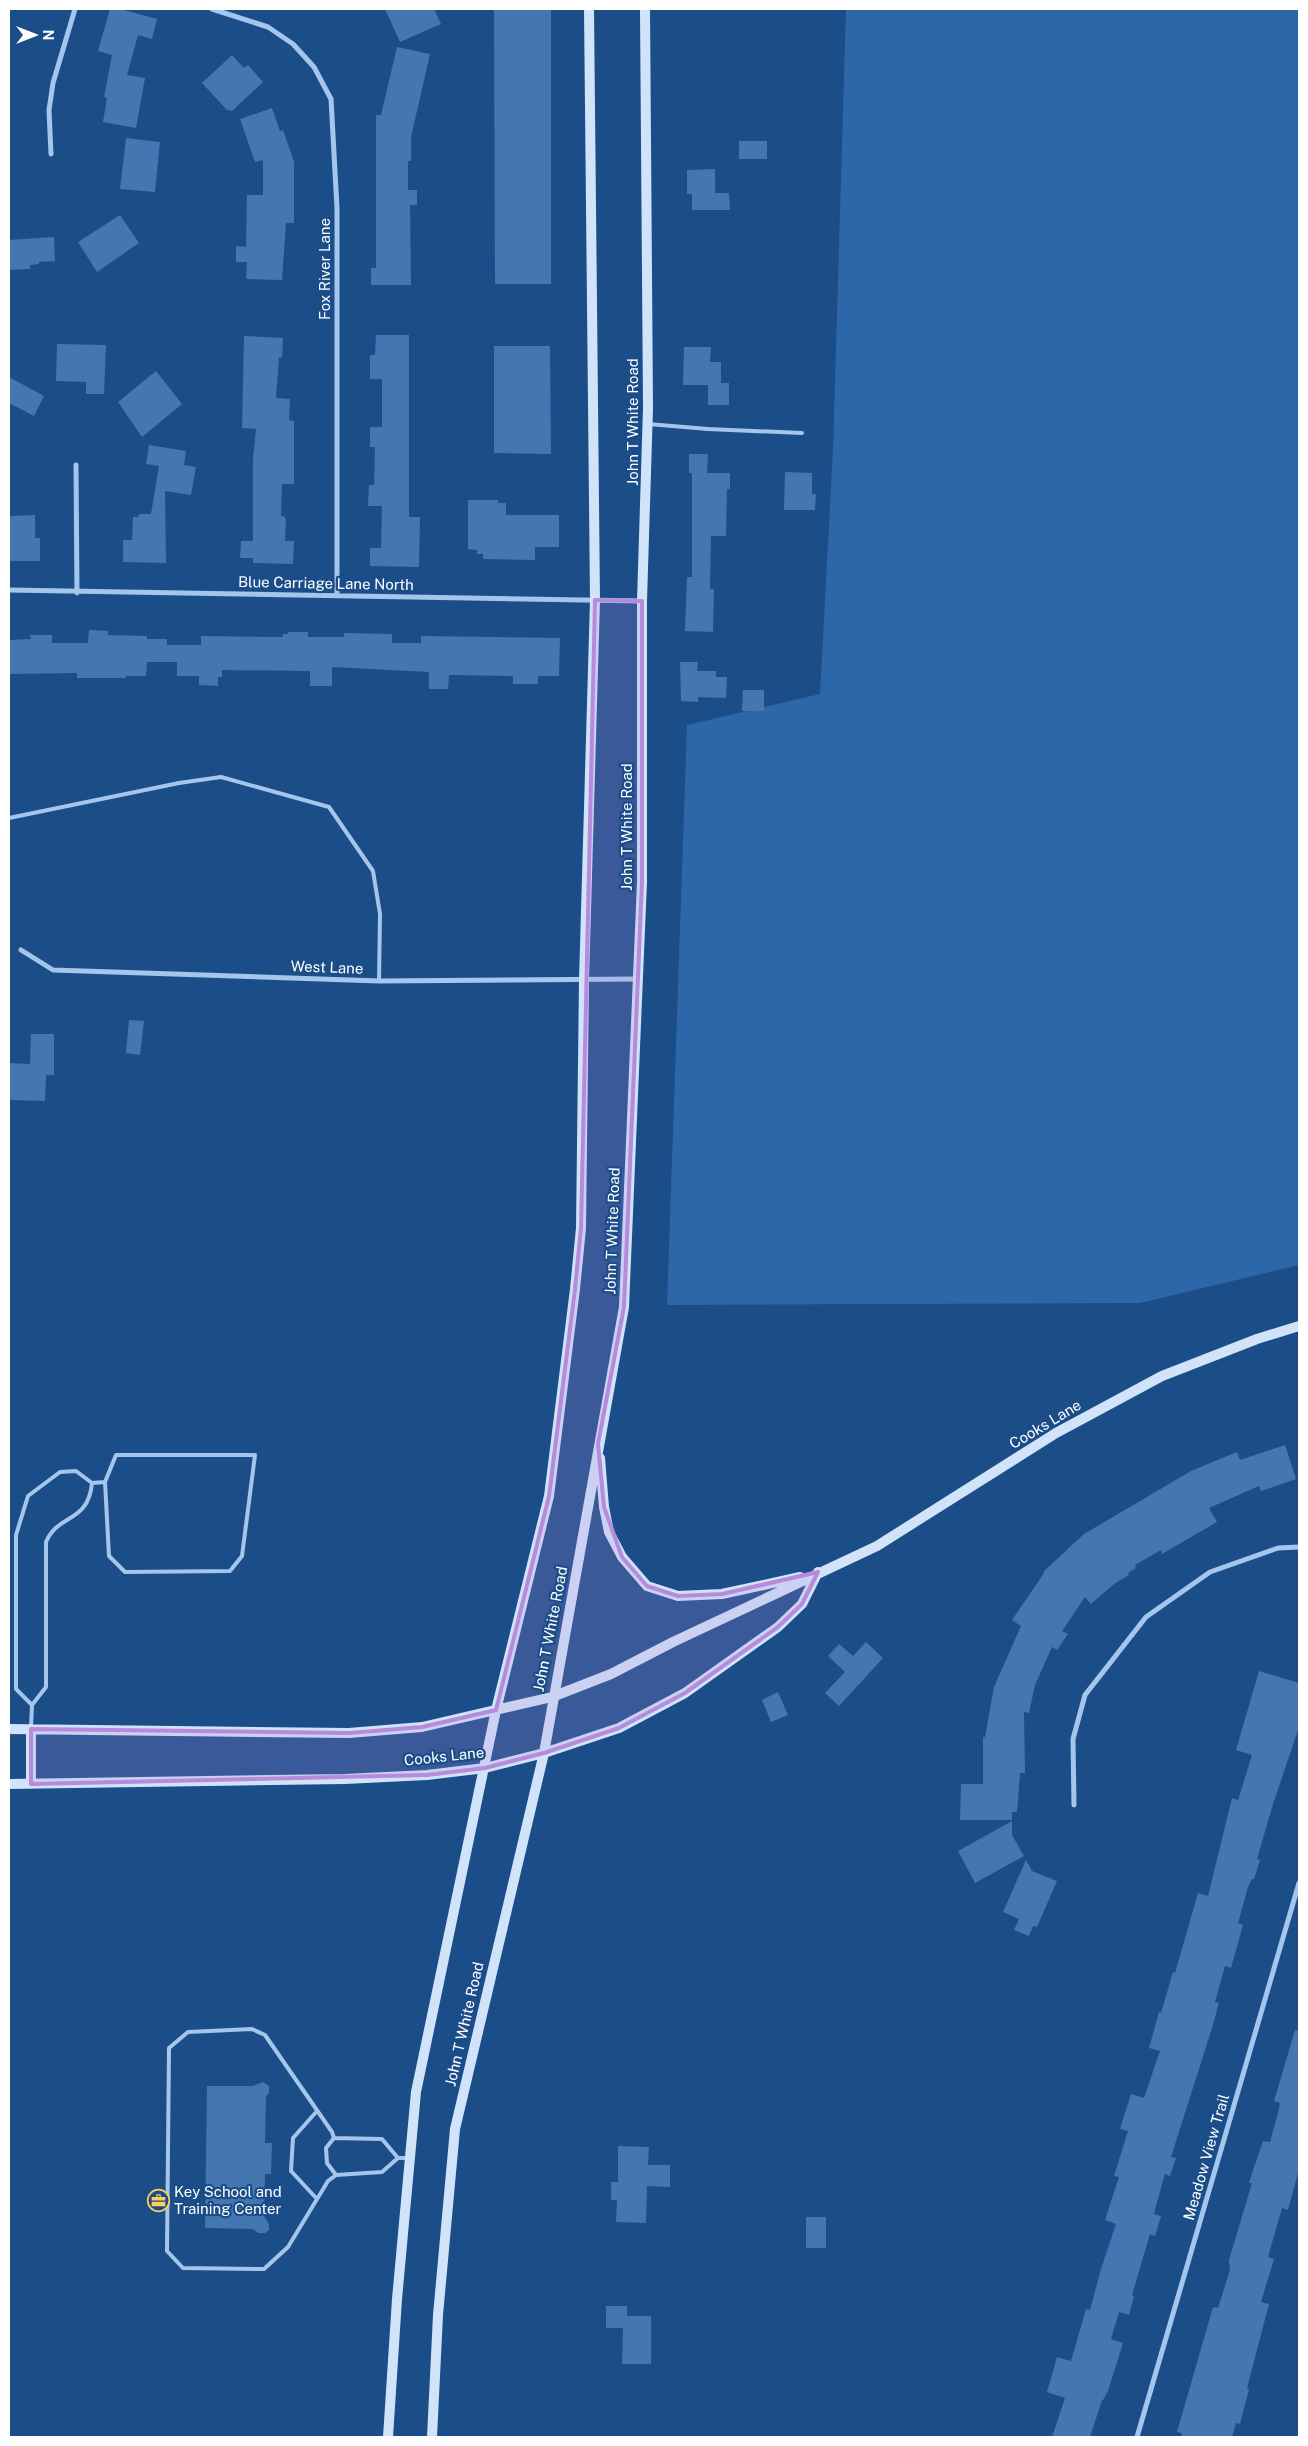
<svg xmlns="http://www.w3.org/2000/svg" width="1308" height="2446" viewBox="0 0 1308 2446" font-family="'Public Sans',sans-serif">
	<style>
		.green { fill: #2e67a7 }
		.building { fill: #4477b2 }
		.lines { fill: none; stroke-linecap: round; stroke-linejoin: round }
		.lane { stroke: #a4c6ec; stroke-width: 4 }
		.street { stroke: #a4c6ec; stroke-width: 5 }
		.secondary { stroke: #d0e3f9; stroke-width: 10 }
		.marked { fill: #b68bdc; fill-opacity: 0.2; stroke: #b68bdc; stroke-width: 4; stroke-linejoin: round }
		.labels { text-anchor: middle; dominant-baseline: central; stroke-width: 4.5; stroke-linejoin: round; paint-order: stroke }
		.street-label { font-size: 15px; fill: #fff; stroke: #1b4d89 }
		.poi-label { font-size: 15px; fill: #fff; stroke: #1b4d89; text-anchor: start }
	</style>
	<rect width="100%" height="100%" fill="#1b4d89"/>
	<!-- green -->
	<path class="green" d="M846,9H1299V1265L1140,1303L667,1305L687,725L820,694L833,450Z"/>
	<!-- building -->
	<path class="building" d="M110,9H120L157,19L152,39L138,35L127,75L145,78L136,128L103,122L107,98L104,97L112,55L98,51Z
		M385,9H434L441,24L400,42Z
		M494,9H551V284H495Z
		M397,47L430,54L411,137V161H408V190H417V205H410L411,285H371V268H376V115H381Z
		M232,55L244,68L248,65L263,82L232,111L227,110L202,83Z
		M272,108L280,131L283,130L294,162V223H286L282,280L246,279L247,262H236V246L246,247L247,195H263V160L255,162L240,119Z
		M126,138L160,142L155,192L120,189Z
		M739,141H767V159H739Z
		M715,169V193H729L730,210H692V194H687V170Z
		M120,215L139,243L97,272L78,242Z
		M54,237L55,261L39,262V264L30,265V269L9,270V240Z
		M376,335H409V517H420L419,567L370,566V548H381L382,506H368L369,485H374L375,447H370V427H382V379H370V355H375Z
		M244,336L283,338L282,358L279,357L276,398L290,399L289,420L294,421V484H282L281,516H284L286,520L285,541H294L293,564L253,563V558H240L241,541H253V458L256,429L242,428Z
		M57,344L106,345L104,394H86V382L56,381Z
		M494,346H550L551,454L494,453Z
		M684,347H711L710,362H721V383H729V405H708V385H683Z
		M156,371L182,404L142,437L118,402Z
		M9,377L44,396L34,416L9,403Z
		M149,445L186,451L184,465L196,467L191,495L165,491L166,563L123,562V540H132L133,517H138L139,514H151L159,466L146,464Z
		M689,454H708L707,473H730V489H727L726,536H711L710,589H714L713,632L685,631L687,577H692V473H689Z
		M785,472L812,473V494H816L815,510H784Z
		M468,500H498V503H506V515H559V547H535V560L483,559V554H477V550L468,549Z
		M35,515V538H40V561H9V516Z
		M89,630L108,631V635L147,636V639H167V645H201V636L283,637V634H288V632H308V637H344V633L392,634V643H421V636L560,638L559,676H538V684H513V676L449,675L448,689H429V672L332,667V686H310V671L222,670V677H218V686L199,685V676H177V662H147L146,676H126V678H77V673L9,674V640L31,639L30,635H52V643H88Z
		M680,662H698L697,671H716V677H727L726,698L698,697V702L681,701Z
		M743,690H764V711H742Z
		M129,1020L144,1021L140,1055L126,1053Z
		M31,1034H54V1075H46L45,1101L9,1100V1063L30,1064Z
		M1285,1445L1296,1479L1261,1491L1259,1486L1209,1508L1217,1522L1162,1554L1161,1550L1135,1565L1136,1568L1128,1573L1129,1575L1114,1584L1091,1604L1085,1597L1062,1631L1068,1634L1057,1650L1052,1647L1035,1685L1029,1713L1024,1712L1025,1773H1020L1017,1812H1012V1820H960L961,1784H983V1737H985L994,1687L1021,1626L1012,1620L1044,1573L1043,1572L1084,1534L1191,1471L1237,1452L1240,1460Z
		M866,1642L883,1658L839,1706L825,1693L845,1672L828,1656L839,1644L853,1656Z
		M1259,1671L1299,1683V1727L1273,1804L1257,1859L1260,1860L1254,1879H1252L1248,1887L1238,1923L1243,1925L1231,1968L1225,1966L1215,2002L1219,2003L1212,2028L1171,2157L1176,2158L1170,2176L1165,2174L1157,2202L1154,2214L1161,2216L1155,2236L1150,2234L1132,2295L1134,2296L1129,2315L1119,2312L1111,2339L1123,2343L1108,2391L1103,2400H1102L1090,2437H1052L1065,2398L1047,2392L1057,2357L1071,2361L1086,2309L1090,2310L1101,2269L1116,2224L1105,2220L1119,2177L1114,2176L1128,2131L1120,2129L1131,2094L1144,2098L1160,2051L1149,2048L1159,2012L1161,2013L1173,1972L1175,1973L1198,1893L1208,1896L1232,1798L1238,1800L1252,1755L1236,1750Z
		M778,1692L788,1715L771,1722L762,1700Z
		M1012,1821V1835L1024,1856L975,1883L958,1851Z
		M1026,1860L1032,1871L1057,1881L1037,1927L1033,1926L1029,1936L1014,1930L1019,1919L1003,1912Z
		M1295,2030L1299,2031V2169L1288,2210L1282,2208L1268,2257L1274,2259L1261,2302L1269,2304L1247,2388L1249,2389L1240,2424L1236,2423L1232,2437H1181L1182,2433L1177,2432L1213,2307L1218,2308L1230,2270L1229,2260L1252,2183H1249L1254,2167L1263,2141L1270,2142L1279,2109L1280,2103L1274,2101Z
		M263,2082L269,2086V2093L266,2096L265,2143H272L271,2174H265L264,2216L269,2224V2230L265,2233H258L253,2229L205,2228L207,2086H253Z
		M618,2146L649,2147L648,2165H670V2187L647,2186L646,2223L616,2222L617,2200H611V2182H618Z
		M806,2217H826V2248H806Z
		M606,2306H627V2316H651V2364H622L623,2328H606Z"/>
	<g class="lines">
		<!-- lane -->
		<path class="lane" d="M648,424L708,429L802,433
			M9,818L179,783L221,777L329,807L373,871L380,914L379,981
			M116,1455H255L242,1556L230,1571L125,1572L109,1556L105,1482Z
			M32,1705L16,1689V1535L28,1496L60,1472L76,1471L92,1483L105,1482
			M31,1727L32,1705L46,1687V1542C58,1513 88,1524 92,1483
			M317,2111L293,2138L291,2171L317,2199
			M334,2138L332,2132L265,2035L252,2029L188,2032L169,2048L167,2251L183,2268L264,2269L288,2247L328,2181L336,2175L382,2172L398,2158H408
			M336,2175L327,2163L326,2148L334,2138L382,2139L398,2158"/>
		<!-- street -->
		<path class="street" d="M212,9L268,27L293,44L314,67L331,99L337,208V595
			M51,154L49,110L53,83L75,9
			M76,465L77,593
			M9,590L642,601
			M21,950L53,970L379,981L637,979
			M1074,1805L1073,1739L1085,1695L1146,1617L1210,1572L1278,1548L1299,1547
			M1137,2437L1299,1883"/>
		<!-- secondary -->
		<path class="secondary" d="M600,1458L604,1507L609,1532L622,1557L647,1586L678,1596L722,1594L800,1577
			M9,1729L349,1733L422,1727L552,1697L611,1674L673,1642L877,1546L1056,1433L1162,1376L1257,1339L1299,1326
			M31,1729V1784
			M9,1784L345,1779L427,1775L485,1768L544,1753L619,1728L685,1693L778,1627L802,1604L818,1572
			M388,2437L397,2299L416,2092L496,1710L549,1496L575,1289L581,1228L584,980L595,600L589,9
			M432,2437L438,2315L455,2129L544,1753L624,1307L642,882V601L648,408L645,9"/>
	</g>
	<!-- marked area -->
	<path class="marked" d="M595,600L642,601V882L624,1307L598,1444L604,1507L622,1557L647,1586L678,1596L722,1594L818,1572L802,1604L778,1627L685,1693L619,1728L544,1753L485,1768L427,1775L31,1784V1729L349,1733L422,1727L496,1710L549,1496L575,1289L581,1228Z"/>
	<!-- icons -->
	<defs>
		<symbol id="office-ring" viewBox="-11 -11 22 22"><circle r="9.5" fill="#1b4d89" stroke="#fecd60" stroke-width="1.5"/><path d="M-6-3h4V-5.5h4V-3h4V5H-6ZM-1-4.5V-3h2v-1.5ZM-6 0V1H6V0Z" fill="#fecd60"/></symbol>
	</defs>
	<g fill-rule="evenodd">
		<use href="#office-ring" x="146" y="2188" width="25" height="25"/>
	</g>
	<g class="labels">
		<!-- street labels -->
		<g class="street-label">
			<text transform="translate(324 269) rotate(-90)">Fox River Lane</text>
			<text transform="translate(632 422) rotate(-90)">John T White Road</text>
			<text transform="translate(326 583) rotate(1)">Blue Carriage Lane North</text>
			<text transform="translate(626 827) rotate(-90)">John T White Road</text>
			<text transform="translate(327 967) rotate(2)">West Lane</text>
			<text transform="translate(612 1231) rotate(-88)">John T White Road</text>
			<text transform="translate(1045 1424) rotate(-31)">Cooks Lane</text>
			<text transform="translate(550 1629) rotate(-79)">John T White Road</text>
			<text transform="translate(444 1756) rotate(-6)">Cooks Lane</text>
			<text transform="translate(464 2024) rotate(-77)">John T White Road</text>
			<text transform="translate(1206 2157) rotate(-74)">Meadow View Trail</text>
		</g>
		<!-- poi labels -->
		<g class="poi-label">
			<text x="174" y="2191">Key School and<tspan x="174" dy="17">Training Center</tspan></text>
		</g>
	</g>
	<!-- border -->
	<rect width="1308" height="2446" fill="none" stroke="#ffffff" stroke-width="20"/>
	<!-- north arrow -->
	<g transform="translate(35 35) rotate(90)" stroke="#1b4d89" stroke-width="4" paint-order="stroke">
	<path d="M0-4L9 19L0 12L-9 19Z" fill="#ffffff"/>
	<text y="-8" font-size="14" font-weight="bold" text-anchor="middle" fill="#ffffff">N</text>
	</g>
</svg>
